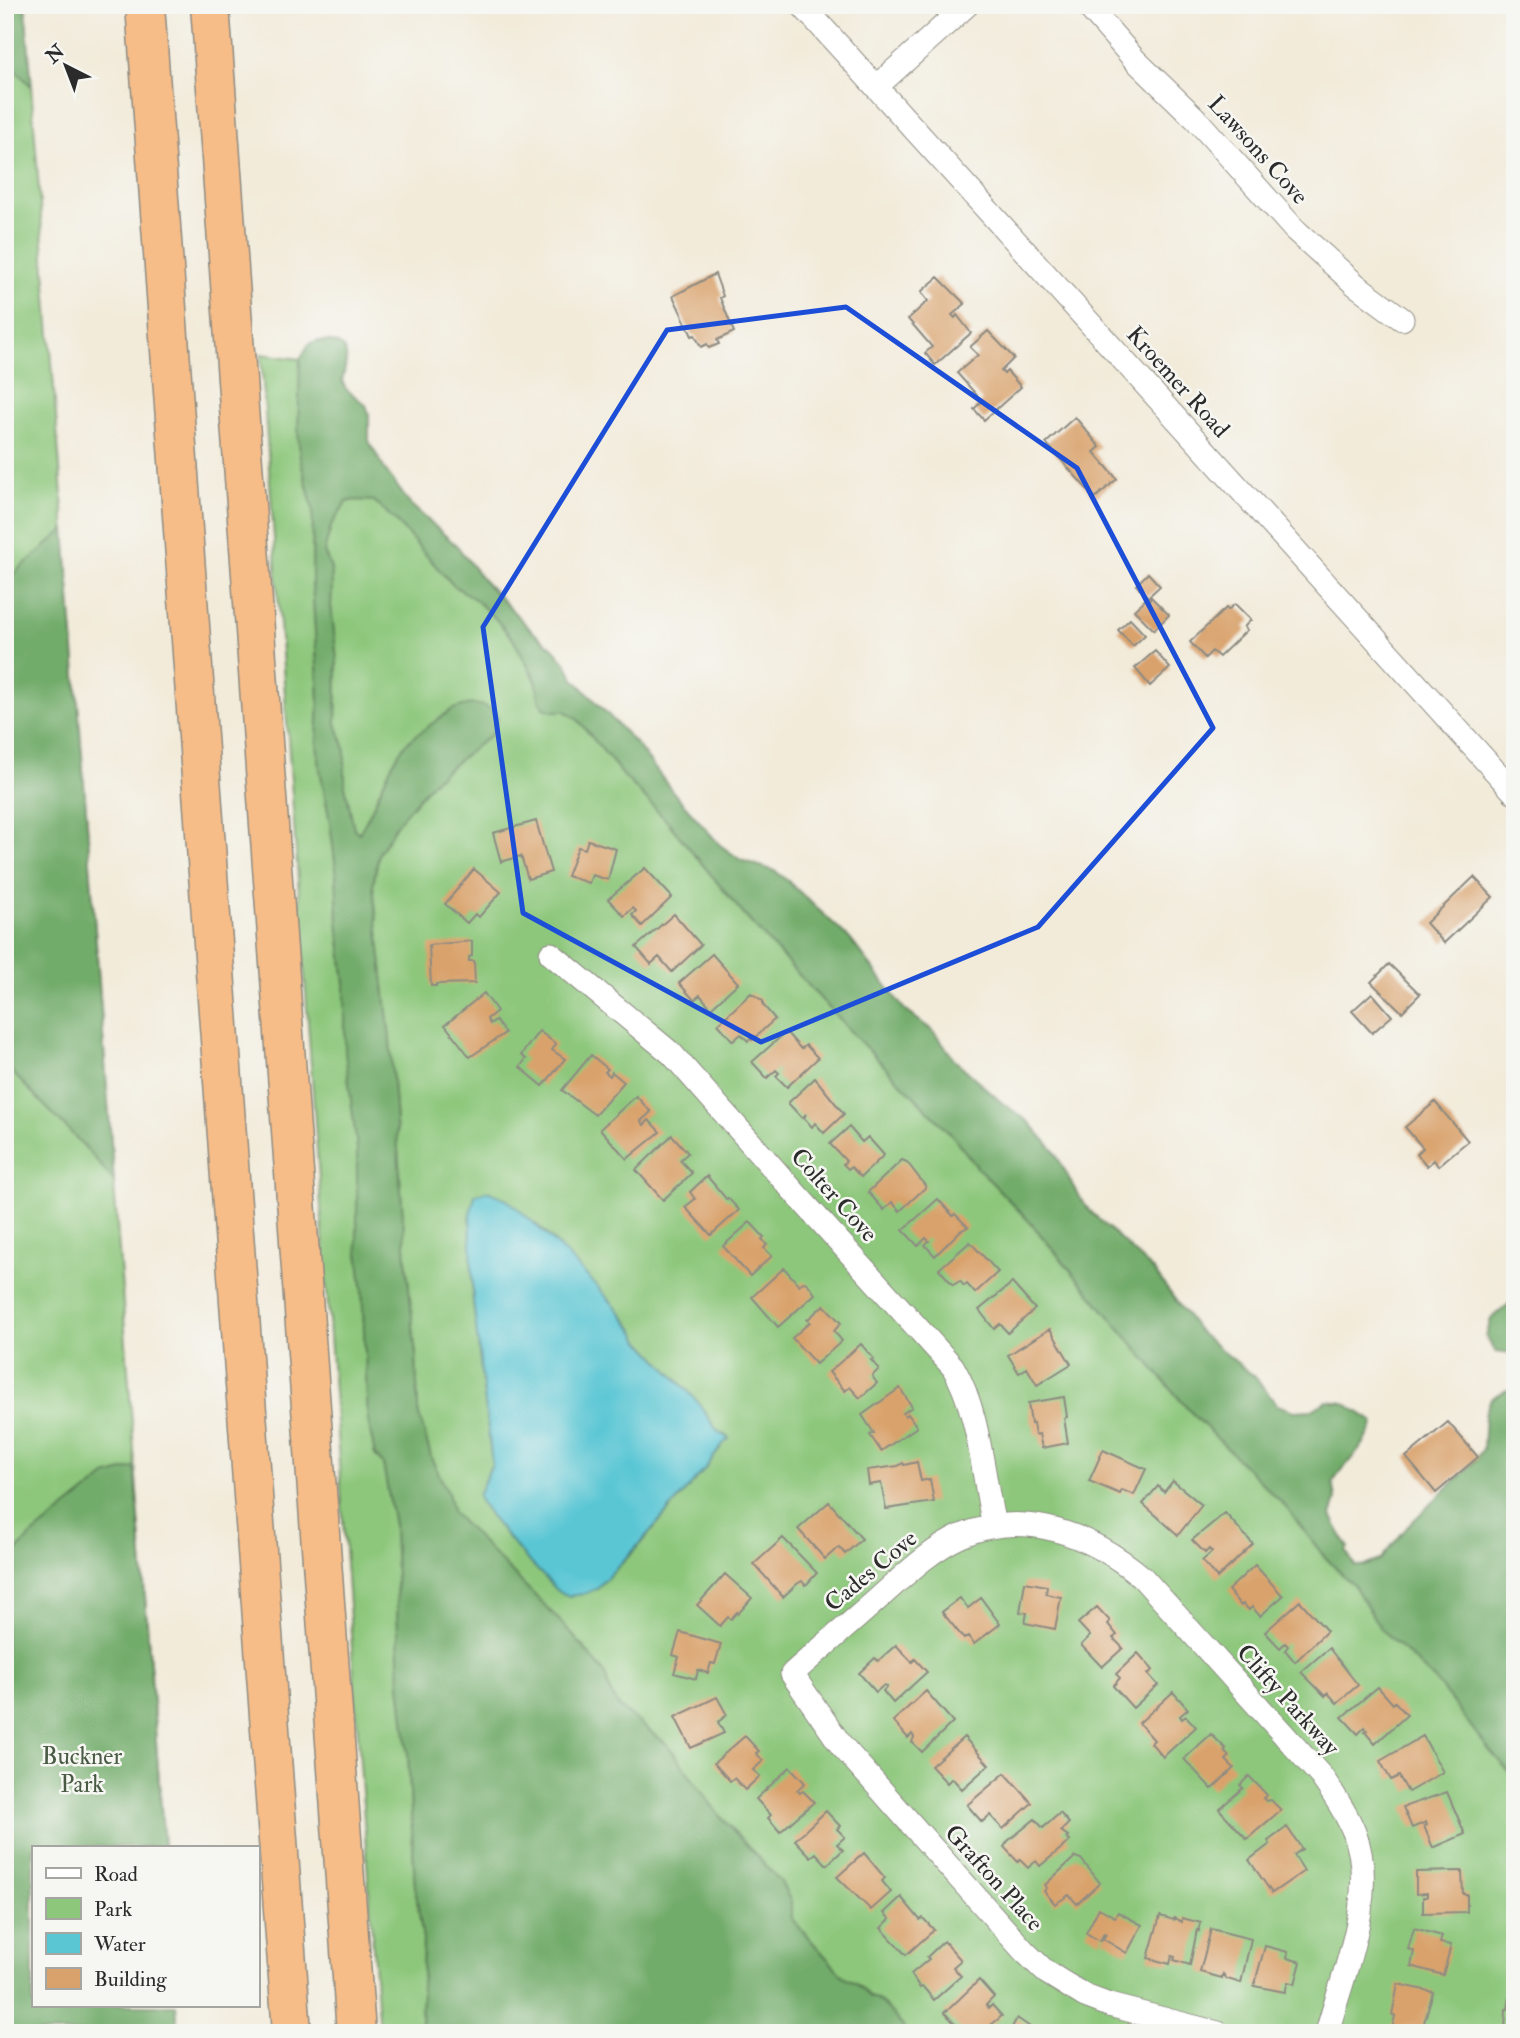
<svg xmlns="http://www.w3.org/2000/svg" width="1520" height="2038" viewBox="0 0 1520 2038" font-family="'IM FELL Double Pica',serif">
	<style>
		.green { fill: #8dc77b; stroke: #5c7953; stroke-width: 2; fill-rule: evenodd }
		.forest { fill: #72ac6b; stroke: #4e6c4b; stroke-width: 2 }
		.water { fill: #5ac6d4; stroke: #427880; stroke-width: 2 }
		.building { fill: #d9a26c }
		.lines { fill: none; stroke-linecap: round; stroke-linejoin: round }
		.street-casing { stroke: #8e8b82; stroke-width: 25 }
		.highway-casing { stroke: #8e8b82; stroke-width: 41 }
		.street { stroke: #fff; stroke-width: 23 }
		.highway { stroke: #f7bd88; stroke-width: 38 }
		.marked { fill: none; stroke: #1d4ed8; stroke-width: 5; stroke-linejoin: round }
		.labels { text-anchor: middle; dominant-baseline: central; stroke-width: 5; stroke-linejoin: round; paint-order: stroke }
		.street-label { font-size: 24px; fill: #2b2b2b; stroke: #f6f6f2 }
		.park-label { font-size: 24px; fill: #485a43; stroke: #f6f6f2 }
	</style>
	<rect width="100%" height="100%" fill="#f6f6f2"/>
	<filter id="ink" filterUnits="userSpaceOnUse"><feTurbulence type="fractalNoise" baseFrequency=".0143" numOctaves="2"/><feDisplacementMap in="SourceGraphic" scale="14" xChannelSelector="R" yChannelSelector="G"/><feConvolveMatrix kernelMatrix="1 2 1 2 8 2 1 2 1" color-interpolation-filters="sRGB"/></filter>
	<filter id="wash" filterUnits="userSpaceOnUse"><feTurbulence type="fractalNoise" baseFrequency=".00686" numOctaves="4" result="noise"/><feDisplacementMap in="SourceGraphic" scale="28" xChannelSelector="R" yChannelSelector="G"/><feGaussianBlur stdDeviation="1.57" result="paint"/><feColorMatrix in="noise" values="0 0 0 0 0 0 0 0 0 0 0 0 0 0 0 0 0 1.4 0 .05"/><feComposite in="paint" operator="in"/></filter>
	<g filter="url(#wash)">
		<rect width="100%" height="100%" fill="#f2ebda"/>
		<!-- green -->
		<path class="green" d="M5,5H25L164,1847H33V2005H176L178,2033H5Z
			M261,354L300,359V458L313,509L312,581L319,699L317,743L320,769L330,822L336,869L338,922L345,983L346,1052L357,1148V1243L362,1286L368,1420L375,1455L383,1464L394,1525L400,1684L408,1754L415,1887L423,1939L421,2033H379Z
			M355,500L374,501L395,520L453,585L475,599L495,618L513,639L552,711H565L578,720L623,775L667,821L745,916L853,1034L952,1135L978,1168L1029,1221L1188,1409L1284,1505L1324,1556L1355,1587L1381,1629L1435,1680L1491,1752L1515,1778V2033H908L889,2010L876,1999L870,1997L856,1983L843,1976L791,1918V1902L719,1815L668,1745L619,1707L610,1692L605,1674L589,1654L562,1623L452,1513L448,1493L432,1460L418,1411L416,1355L406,1259L390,1040L373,885L379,853L398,822L434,780L493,733L417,737L409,742L378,794L369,819L359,833L354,829L345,786V749L336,724L337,661L331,605L332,587L331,569L324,552L331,526L346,502ZM470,1214C484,1216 524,1219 534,1223C544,1228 635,1329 639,1339L697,1401L717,1431L728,1437L705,1469L633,1552L596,1589L498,1526L482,1505L478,1495L492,1464L473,1301Z"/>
		<!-- forest -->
		<path class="forest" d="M5,5H25L32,87L5,59Z
			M317,341C351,341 349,352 342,381L346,389L366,405L369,414V441L384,468L410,504L457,546L484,581L533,632L553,648L566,663L574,679L637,745L673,792L720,845L741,860L775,871L789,882L850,939L905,1010L933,1031L955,1060L1001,1102L1029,1122L1053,1149L1078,1195L1089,1210L1153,1270L1200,1333L1255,1377L1277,1405L1294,1411L1312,1410L1327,1401L1344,1403L1374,1422C1366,1448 1348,1460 1333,1482L1336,1499L1331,1516L1348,1547L1346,1551L1355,1566H1364L1380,1560L1409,1525L1473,1463L1483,1449L1485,1414L1491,1398L1507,1390H1515V1778L1491,1752L1435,1680L1381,1629L1355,1587L1324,1556L1284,1505L1188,1409L1029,1221L978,1168L952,1135L853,1034L745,916L667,821L623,775L578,720L565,711H552L544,708L539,699L536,680L526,662L513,639L495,618L475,599L453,585L395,520L374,501L355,500L346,502L331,526L324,552L331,569L332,587L331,605L337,661L336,724L345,749V786L354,829L359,833C377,806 384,772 404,746C414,735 438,720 451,710C467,703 489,700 497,718L493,733L434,780L398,822L379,853L373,885L390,1040L406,1259L416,1355L418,1411L432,1460L448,1493L453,1513L562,1623L589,1654L605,1674L610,1692L619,1707L668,1745L719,1815L781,1882L791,1902V1918L843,1976L856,1983L870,1997L876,1999L889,2010L908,2033H421L423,1939L415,1887L408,1754L400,1684L394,1525L383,1464L375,1455L368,1420L362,1286L357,1243V1148L345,1052V983L338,922L336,869L330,822L320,769L317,743L319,699L312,581L313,509L300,458L298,431L300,359L309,344Z
			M65,529L114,1181L82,1144L5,1065V581Z
			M1515,1299V1354L1496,1352L1486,1337L1491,1319Z
			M135,1467L164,1847H33V2005H176L178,2033H5V1563L31,1536L106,1476Z"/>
		<!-- water -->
		<path class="water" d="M487,1191C494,1194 501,1196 507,1200C529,1215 632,1318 639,1339L697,1401L717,1431L729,1439L723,1444L705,1469L633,1551L596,1589L584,1594L569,1596L558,1591L521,1553L498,1526L482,1505L478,1495L492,1464L473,1301L470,1214L475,1195Z"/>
		<g id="blocks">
			<!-- building -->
			<path class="building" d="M715,274L723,296L720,298L734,332L717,340L719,344L709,348L707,344L701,347L695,335L692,336L673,296Z
				M938,277L965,304L952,315L955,318L957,315L971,333L935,365L925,353L932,347L908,319L928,301L921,292Z
				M988,331L1014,358L1001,371L1004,374L1007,371L1021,387L984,420L974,409L982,401L957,373L978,355L970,347Z
				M1075,417L1100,447L1094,452L1117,479L1095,498L1046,443Z
				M1148,573L1160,586L1148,597L1136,585Z
				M1151,597L1169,615L1154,630L1134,610L1147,598L1149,600Z
				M1235,604L1251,620L1244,627L1247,630L1219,657L1212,651L1205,658L1190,642L1226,608L1228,610Z
				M1130,619L1145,635L1133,646L1118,630Z
				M1155,651L1170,668L1150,686L1135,668Z
				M536,821L551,872L528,879L521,856L501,862L493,833Z
				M588,840L616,849L608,880L592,875L589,883L567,876L578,847L585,849Z
				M645,868L672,897L642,926L632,915L636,911L633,908L624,916L608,899Z
				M474,869L501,892L479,917L475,914L467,923L445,904Z
				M1474,877L1493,897L1444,943L1426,923Z
				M674,914L701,945L672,972L659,957L651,964L636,947Z
				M472,941V956L469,957V961H474L475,983L436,984V986H431L429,945Z
				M712,954L738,983L711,1008L700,995L694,1000L679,983Z
				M1389,964L1420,994L1402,1012L1371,982Z
				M484,993L497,1011L487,1019L490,1024L495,1020L505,1033L470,1057L445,1025Z
				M751,993L763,1001V1005L775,1019L752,1040L751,1038L748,1041L741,1034L733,1041L718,1024Z
				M1372,993L1392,1016L1372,1033L1352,1011Z
				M539,1031L556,1044L552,1050L565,1059L543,1086L520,1067L526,1059L521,1055Z
				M786,1032L801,1049L806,1045L818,1058L787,1087L776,1076L779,1073L776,1070L767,1078L752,1062Z
				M591,1055L608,1069L605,1072L610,1076L612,1072L624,1082L595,1115L562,1090Z
				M815,1078L844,1114L824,1133L815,1123L812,1127L804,1118L806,1114L802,1118L788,1103Z
				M636,1096L651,1112L641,1121L644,1125L649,1120L660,1132L627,1159L600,1129Z
				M1435,1102L1468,1141L1438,1166L1434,1160L1427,1166L1417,1154L1423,1148L1405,1127Z
				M849,1127L862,1142L868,1137L884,1155L861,1177L851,1167L848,1169L843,1164L846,1161L830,1144Z
				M672,1135L688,1153L680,1160L692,1173L663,1200L636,1170Z
				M902,1160L907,1162L926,1187L900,1211L892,1202L884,1210L868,1192Z
				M707,1176L727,1200L728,1198L739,1210L711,1235L685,1207L695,1199L690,1192Z
				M938,1199L953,1216L955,1214L968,1227L960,1231L935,1256L925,1245L929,1241L926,1238L918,1246L903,1230Z
				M750,1222L764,1237L762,1239L767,1245L764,1248L772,1256L750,1276L723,1246Z
				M970,1242L998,1272L975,1293L967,1284L964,1286L960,1281L953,1285L939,1269Z
				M784,1268L799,1285L803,1282L807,1283L815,1294L778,1327L752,1297Z
				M1012,1283L1035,1309L1008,1333L1000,1324L994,1329L979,1310Z
				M824,1305L841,1323L834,1331L842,1341L816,1364L792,1338L810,1322L807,1320Z
				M1050,1329L1071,1364L1037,1385L1027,1368L1019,1373L1008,1355Z
				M861,1344L874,1359L871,1360L879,1369L872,1376L877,1383L860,1398L850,1387L845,1391L829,1372Z
				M900,1388L912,1407L903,1413L905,1416L908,1414L917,1427L881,1451L870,1435L874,1433L862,1415Z
				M1064,1397L1067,1417L1064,1418L1068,1443L1042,1448L1039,1434L1035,1435L1033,1423L1031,1424L1028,1403Z
				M1448,1422L1478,1457L1436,1493L1406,1457Z
				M1103,1450L1146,1469L1134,1495L1122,1490L1120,1494L1089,1481Z
				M917,1462L921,1481L930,1479L934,1502L886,1509L881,1483L869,1485L867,1470L898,1466L903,1463L904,1465Z
				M1173,1481L1202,1505L1178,1535L1143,1504L1158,1486L1164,1492Z
				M829,1502L862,1539L845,1554L839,1547L825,1559L798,1529Z
				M1225,1513L1253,1544L1217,1578L1202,1561L1212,1552L1209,1549L1205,1553L1192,1540Z
				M783,1538L817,1573L807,1584L805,1585L802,1581L797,1584L783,1597L754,1564Z
				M1255,1565L1283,1596L1260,1616L1252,1607L1249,1610L1243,1604L1241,1606L1228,1590Z
				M725,1574L752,1598L738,1614L737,1612L731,1619L728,1617L720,1626L697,1605Z
				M1025,1582L1047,1586L1046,1594L1061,1597L1055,1629L1025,1623L1027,1613L1020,1612Z
				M960,1598L968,1608L981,1598L1000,1624L974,1644L968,1636L964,1639L942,1612Z
				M1300,1601L1327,1631L1295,1662L1285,1650L1288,1646L1285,1643L1280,1648L1265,1632Z
				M1097,1607L1110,1621L1108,1624L1117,1635L1113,1638L1123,1648L1102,1667L1081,1645L1090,1636L1078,1623Z
				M680,1632L721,1644L715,1664L711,1663L708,1673L698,1670L696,1679L674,1673L679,1657L673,1655Z
				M896,1645L912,1662L915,1659L927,1672L893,1703L883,1691L887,1687L884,1685L876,1692L859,1673L875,1658L878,1661Z
				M1329,1648L1358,1685L1337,1703L1328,1693L1325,1696L1301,1672Z
				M1138,1653L1153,1670L1148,1674L1158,1685L1133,1708L1113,1686L1120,1678L1116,1674Z
				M1378,1687L1393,1704L1395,1702L1407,1715L1375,1744L1365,1732L1367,1730L1365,1727L1358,1734L1342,1717Z
				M926,1691L953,1722L922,1752L912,1742L914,1737L912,1734L908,1738L893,1721Z
				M1173,1692L1188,1709L1180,1716L1182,1719L1186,1716L1196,1727L1163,1757L1151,1743L1154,1740L1139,1723Z
				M717,1697L727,1715L718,1722L724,1733L691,1748L675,1717Z
				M1211,1734L1226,1749L1224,1751L1229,1757L1226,1760L1234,1768L1212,1789L1184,1759Z
				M745,1736L759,1751L756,1753L763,1761L753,1770L760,1776L745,1790L734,1778L730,1781L714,1763Z
				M1423,1736L1443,1772L1408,1792L1399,1776L1391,1780L1380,1761Z
				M964,1737L989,1765L962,1789L952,1778L947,1783L931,1766Z
				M790,1767L805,1783L797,1790L800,1793L803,1791L814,1802L780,1832L768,1818L771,1815L756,1799Z
				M1005,1773L1032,1803L1003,1829L990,1815L982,1822L967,1805Z
				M1249,1776L1267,1795L1263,1798L1266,1801L1271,1800L1281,1810L1247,1839L1219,1809L1243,1788L1240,1785Z
				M1447,1792L1465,1834L1433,1848L1424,1826L1427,1825L1426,1822L1412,1828L1403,1807Z
				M826,1811L840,1826L837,1829L845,1837L837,1844L843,1850L827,1865L816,1853L811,1857L795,1840Z
				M1060,1813L1069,1823L1061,1831L1068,1836L1066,1838L1070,1841L1040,1866L1036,1861L1028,1868L1020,1860L1018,1862L1004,1847L1008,1841L1035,1819L1043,1828Z
				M1287,1827L1302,1849L1294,1855L1304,1871L1272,1893L1249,1860L1270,1844L1268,1841Z
				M864,1853L885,1878L882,1881L891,1892L871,1910L837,1877Z
				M1075,1857L1081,1859L1100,1883L1077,1904L1069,1895L1055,1904L1044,1891L1047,1888L1045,1885Z
				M1462,1871L1463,1894H1467V1912L1423,1913V1897H1427V1893L1416,1894V1872Z
				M901,1897L920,1920L923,1918L934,1930L906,1955L881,1928L890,1919L884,1913Z
				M1099,1908L1115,1917L1118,1912L1142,1925L1127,1953L1103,1939L1106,1934L1104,1933L1100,1941L1086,1933Z
				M1160,1916L1174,1920V1918L1182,1922V1918L1201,1923L1199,1931L1197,1930L1190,1965L1174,1960L1175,1957L1172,1956L1170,1964L1148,1958Z
				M1414,1928L1442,1936L1440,1943L1451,1945L1443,1975L1411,1966L1414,1951L1408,1949Z
				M1211,1929L1251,1939L1241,1983L1227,1979L1223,1974L1222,1978L1200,1972Z
				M944,1941L961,1960L953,1967L961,1976L934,2000L923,1987L920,1988L911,1974L929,1959L927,1957Z
				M1265,1946L1288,1952L1287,1958L1301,1962L1295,1984L1288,1982L1285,1992L1254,1986Z
				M979,1980L994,1997L986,2005L989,2008L992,2005L1002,2016L981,2033H956L960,2029L944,2012L948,2010Z
				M1398,1984L1433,1992L1421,2033L1392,2029L1395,2016L1392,2015Z
				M1511,1991H1515V2031L1505,2030L1506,2009H1508Z
				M1017,2018L1036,2031L1035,2033H1009Z"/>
		</g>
	</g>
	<g filter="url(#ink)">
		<use href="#blocks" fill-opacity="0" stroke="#8e8b82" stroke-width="2"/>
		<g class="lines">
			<defs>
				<path id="street" d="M802,5L1515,793
					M1087,5L1135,60L1196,119L1294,229L1356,285L1402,319
					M876,87L967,5
					M551,954L672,1054L796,1194L953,1367C980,1413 982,1473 994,1525
					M1218,2033L1109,2005L1085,1996L1046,1972L1024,1951L841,1745L792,1674C821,1648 851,1623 880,1597C905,1575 930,1550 961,1536C1024,1508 1092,1535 1142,1577L1321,1776C1333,1793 1346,1812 1354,1832C1379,1894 1343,1972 1327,2033"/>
				<path id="highway" d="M145,5L292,2033
					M210,5L356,2033"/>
			</defs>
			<!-- street casing -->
			<use href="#street" class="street-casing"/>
			<!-- highway casing -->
			<use href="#highway" class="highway-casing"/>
			<!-- street -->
			<use href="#street" class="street"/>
			<!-- highway -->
			<use href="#highway" class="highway"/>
		</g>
	</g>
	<!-- marked area -->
	<path class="marked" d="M846,307L1077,468L1213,728L1038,927L761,1042L523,913L483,627L667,330Z"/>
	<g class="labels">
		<!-- street labels -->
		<g class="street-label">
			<text transform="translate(1258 150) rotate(48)">Lawsons Cove</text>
			<text transform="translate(1178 382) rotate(48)">Kroemer Road</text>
			<text transform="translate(834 1195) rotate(48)">Colter Cove</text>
			<text transform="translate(871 1571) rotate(-40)">Cades Cove</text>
			<text transform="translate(1288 1700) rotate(48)">Clifty Parkway</text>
			<text transform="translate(994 1878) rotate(48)">Grafton Place</text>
		</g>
		<!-- park labels -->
		<g class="park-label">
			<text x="82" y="1756">Buckner<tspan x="82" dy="28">Park</tspan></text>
		</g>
	</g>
	<!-- margin -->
	<rect width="1520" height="2038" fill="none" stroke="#f6f6f2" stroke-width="28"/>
	<!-- legend -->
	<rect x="32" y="1846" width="228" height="161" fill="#f6f6f2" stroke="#a5a5a2" stroke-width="2"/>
	<rect x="46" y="1868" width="35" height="10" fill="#ffffff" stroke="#a5a5a2" stroke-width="2"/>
	<text x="94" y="1881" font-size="21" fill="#2b2b2b">Road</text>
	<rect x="46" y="1898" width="35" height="21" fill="#8dc77b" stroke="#a5a5a2" stroke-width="2"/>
	<text x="94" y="1916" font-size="21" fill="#2b2b2b">Park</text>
	<rect x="46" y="1933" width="35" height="21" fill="#5ac6d4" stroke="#a5a5a2" stroke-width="2"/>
	<text x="94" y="1951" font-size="21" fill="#2b2b2b">Water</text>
	<rect x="46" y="1968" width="35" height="21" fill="#d9a26c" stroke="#a5a5a2" stroke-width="2"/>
	<text x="94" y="1986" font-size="21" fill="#2b2b2b">Building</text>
	<!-- north arrow -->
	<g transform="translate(66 66) rotate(318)" stroke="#f6f6f2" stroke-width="5" paint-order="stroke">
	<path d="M0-5L12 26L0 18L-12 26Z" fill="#2b2b2b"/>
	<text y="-10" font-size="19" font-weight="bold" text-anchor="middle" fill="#2b2b2b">N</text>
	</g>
</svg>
